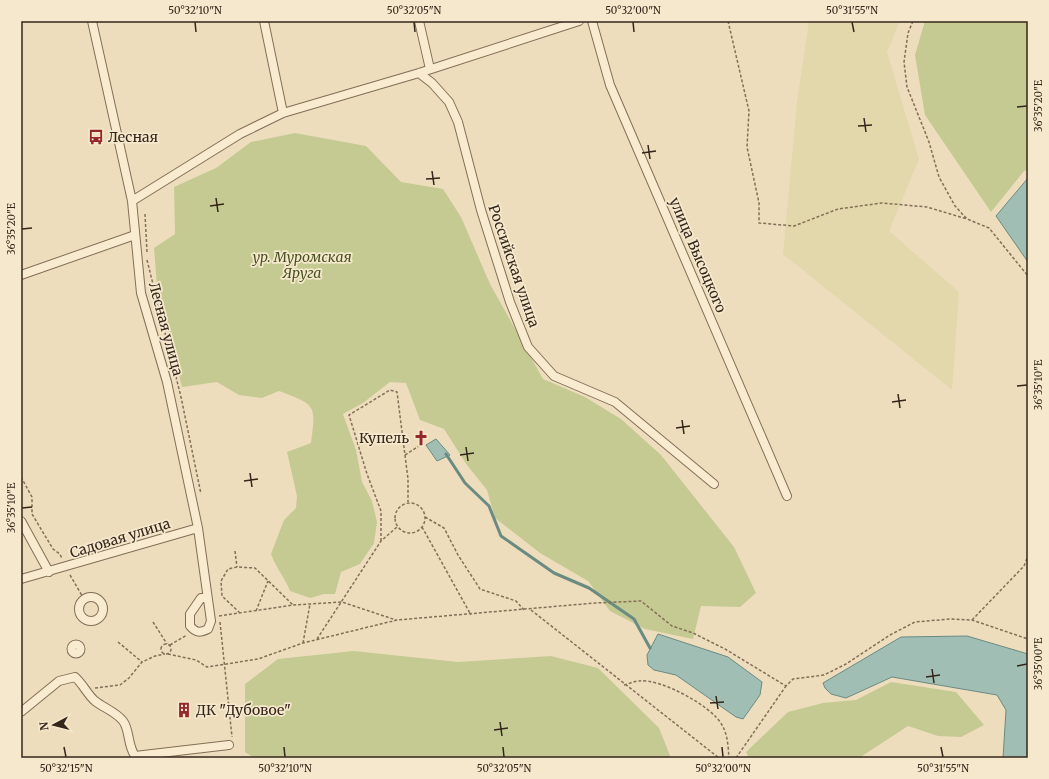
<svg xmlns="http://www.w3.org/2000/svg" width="1049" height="779" viewBox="0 0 1049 779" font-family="Merriweather,serif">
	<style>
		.farmland { fill: #e2d8ab }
		.green { fill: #c5ca92 }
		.water { fill: #a1beb5; stroke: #698b82 }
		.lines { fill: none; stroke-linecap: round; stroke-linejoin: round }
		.stream { stroke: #698b82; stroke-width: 3 }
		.street-casing { stroke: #846e57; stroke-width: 10 }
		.path { stroke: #846e57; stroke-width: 1.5; stroke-dasharray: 3 2; stroke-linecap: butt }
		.street { stroke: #f8ebd0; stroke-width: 8 }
		.ticks { fill: none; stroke: #34261b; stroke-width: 1.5 }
		.labels { text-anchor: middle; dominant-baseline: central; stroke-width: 3.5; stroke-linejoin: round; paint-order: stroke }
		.poi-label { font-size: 14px; fill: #34261b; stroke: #f5e8cc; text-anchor: start }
		.street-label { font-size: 14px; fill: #34261b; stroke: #f5e8cc }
		.park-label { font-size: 14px; font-style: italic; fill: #465022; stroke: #f5e8cc }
		.neatline { fill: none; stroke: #34261b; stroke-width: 1.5 }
		.ticks-label { font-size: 10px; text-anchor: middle; fill: #34261b }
	</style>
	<rect width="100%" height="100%" fill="#edddbd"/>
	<!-- farmland -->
	<path class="farmland" d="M809,21H900L887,52L919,159L889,231L959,292L952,390L783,254L797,102Z"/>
	<!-- green -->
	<path class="green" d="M925,21H1028V170L1024,171L991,212L925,115L915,55Z
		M295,133L366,146L401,182L443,189L461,217L490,284L543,379L585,397L621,419L661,455L734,547L756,593L740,607L701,606L693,639L645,629L610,611L588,581L540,553L495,518L487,490L467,465L444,429L420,420L406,383L390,382L363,403L343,414L356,450L362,482L372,501L377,522L374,543L360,564L341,572L335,594H324L310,598L290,591C285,578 276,568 271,554L284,520L296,508L297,496L287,452L311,443C316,404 316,405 279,391L262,398L239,395L217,382L182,387L157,286L154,248L175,234L174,187L216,168L251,142Z
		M354,651L458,662L551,656L598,668L659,728L671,758H254L245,752V684L278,659Z
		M891,682L956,692L984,725L961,737L938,736L908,726L859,758H749L746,752L788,712L823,703L856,700Z"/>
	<!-- water -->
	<path class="water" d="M1028,178V262L996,216Z
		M436,439L450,455L437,461L426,445Z
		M658,634L728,657L762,682L760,695L743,719L736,717L676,675L654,670L648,665L647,655Z
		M967,636L1028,654V758H1003L1006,710L997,695L892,677L846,698L831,694L825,688L823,683L901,637Z"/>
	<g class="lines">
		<!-- stream -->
		<path class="stream" d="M446,454L465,483L489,506L501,536L554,573L589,588L634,619L650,648"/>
		<defs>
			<path id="street" d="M92,21L132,201L141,293L167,382L198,528L211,621L208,629C200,633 196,633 190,626V614L201,598H207
				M264,21L283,113
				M419,21L430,69
				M592,21L610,85L787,496
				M419,73L432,83L449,102L458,122L481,210L510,302L528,347L554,376L615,402L714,484
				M132,201L240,134L283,113L419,73L579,21
				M21,275L135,235
				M21,521L49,572
				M21,579L198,528
				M79 609a12 12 0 1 1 24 0a12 12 0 1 1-24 0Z
				M71.5 649a4.5 4.5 0 1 1 9 0a4.5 4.5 0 1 1-9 0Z
				M21,712L59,681L75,677C83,684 87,694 95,701C104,708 116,712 123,721C130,730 127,744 135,756L229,745"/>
		</defs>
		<!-- street casing -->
		<use href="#street" class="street-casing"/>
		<!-- path -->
		<path class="path" d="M728,21L749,111L747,147L759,203V223L794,226L838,209L882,203L927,207L967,219
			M913,21L908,33L904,62L907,87L929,142L939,177L955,206L967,219L989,228L1028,276
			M145,214L147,252
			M147,260L181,397L201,494
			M405,455L419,446
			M21,477L32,497V514L53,549L60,554L62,559
			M395 518a15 15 0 1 1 30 0a15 15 0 1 1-30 0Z
			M425,517L444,528L458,555L480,589L516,601L524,610
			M422,527L471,615
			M381,541V511L367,474L349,415L390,390L397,392L408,479V502
			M235,551L237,567
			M70,575L84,599
			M531,610L719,758
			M256,611L268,581
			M240,613L222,596L221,581L228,569L237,567L255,568L293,605
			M219,616L293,605L342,602L396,620
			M972,620L1024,566L1028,556
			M153,622L167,644
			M220,622L232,737
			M317,639L381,541L397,527
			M118,642L142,662
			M303,643L310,604
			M161 649a5 5 0 1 1 10 0a5 5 0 1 1-10 0Z
			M170,645L187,635
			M168,654L196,660L207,667L258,659L303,643L397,620L595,603L641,601L672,626L693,633L725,649L786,686L793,679L824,675L846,664L890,635L915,622L950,619L972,620L1028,639
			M624,685C629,684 634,681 639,681C660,678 712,706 722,725C728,735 728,747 729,758
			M95,688L120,685L129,678L142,662L155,656L165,654
			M736,758L786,686"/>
		<!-- street -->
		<use href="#street" class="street"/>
	</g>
	<!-- ticks -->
	<path class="ticks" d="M195,22L196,32M414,22L415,32M633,22L634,32M852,22L854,32M1017,107L1027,106M864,118L866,132M858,126L872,125M648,145L650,159M642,153L656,151M432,171L434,185M426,179L440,178M216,198L218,212M210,206L224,204M22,229L32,228M1017,386L1027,385M898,394L900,408M892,402L906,400M682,420L684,434M676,428L690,426M466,447L468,461M460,455L474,453M250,473L252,487M244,481L258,479M22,508L32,507M1017,666L1027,664M932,669L934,683M926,677L940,675M716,696L718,709M710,703L724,702M500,722L502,736M494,730L508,728M64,747L66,757M284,747L285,757M503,747L504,757M722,747L723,757M941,747L943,757"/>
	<!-- icons -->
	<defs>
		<symbol id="bus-bare" viewBox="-9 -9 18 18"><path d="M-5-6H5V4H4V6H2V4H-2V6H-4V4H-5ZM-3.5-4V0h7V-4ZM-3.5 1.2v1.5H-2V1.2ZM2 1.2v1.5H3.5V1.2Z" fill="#93272b" stroke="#f5e8cc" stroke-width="2.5" paint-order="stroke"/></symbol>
		<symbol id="church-bare" viewBox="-9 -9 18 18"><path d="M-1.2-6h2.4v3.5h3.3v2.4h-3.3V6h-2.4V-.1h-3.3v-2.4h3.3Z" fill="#93272b" stroke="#f5e8cc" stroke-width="2.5" paint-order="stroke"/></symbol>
		<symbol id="building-bare" viewBox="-9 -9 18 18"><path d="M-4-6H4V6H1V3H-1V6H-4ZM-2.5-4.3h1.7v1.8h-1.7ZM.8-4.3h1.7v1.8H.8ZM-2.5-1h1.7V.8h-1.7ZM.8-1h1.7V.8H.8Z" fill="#93272b" stroke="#f5e8cc" stroke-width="2.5" paint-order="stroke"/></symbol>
	</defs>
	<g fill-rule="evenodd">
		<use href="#bus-bare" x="85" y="126" width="22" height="22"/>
		<use href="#church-bare" x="410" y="427" width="22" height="22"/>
		<use href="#building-bare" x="173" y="699" width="22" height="22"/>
	</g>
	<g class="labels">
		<!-- poi labels -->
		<g class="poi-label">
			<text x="108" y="137">Лесная</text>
			<text x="409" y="438" text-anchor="end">Купель</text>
			<text x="196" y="710">ДК "Дубовое"</text>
		</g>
		<!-- street labels -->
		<g class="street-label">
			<text transform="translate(698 255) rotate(67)">улица Высоцкого</text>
			<text transform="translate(514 266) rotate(71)">Российская улица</text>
			<text transform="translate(166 329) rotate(75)">Лесная улица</text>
			<text transform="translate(120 538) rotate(-17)">Садовая улица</text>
		</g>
		<!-- park labels -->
		<g class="park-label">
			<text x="302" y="257">ур. Муромская<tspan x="302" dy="16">Яруга</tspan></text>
		</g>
	</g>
	<!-- border -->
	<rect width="1049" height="779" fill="none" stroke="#f5e8cc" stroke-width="44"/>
	<!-- north arrow -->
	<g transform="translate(54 725) rotate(263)" stroke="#f5e8cc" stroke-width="3" paint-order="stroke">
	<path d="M0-3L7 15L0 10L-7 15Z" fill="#34261b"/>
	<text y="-6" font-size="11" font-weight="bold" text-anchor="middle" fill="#34261b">N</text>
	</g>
	<rect x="22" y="22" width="1005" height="735" class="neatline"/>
	<g class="ticks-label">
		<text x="195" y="14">50°32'10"N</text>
		<text x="414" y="14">50°32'05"N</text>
		<text x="633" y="14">50°32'00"N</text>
		<text x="852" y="14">50°31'55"N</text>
		<text transform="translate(1038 106) rotate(-90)" y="4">36°35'20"E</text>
		<text transform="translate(11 229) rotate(-90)" y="4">36°35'20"E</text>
		<text transform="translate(1038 385) rotate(-90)" y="4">36°35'10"E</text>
		<text transform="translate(11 508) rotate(-90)" y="4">36°35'10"E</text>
		<text transform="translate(1038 664) rotate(-90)" y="4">36°35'00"E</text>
		<text x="66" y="772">50°32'15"N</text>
		<text x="285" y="772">50°32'10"N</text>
		<text x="504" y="772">50°32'05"N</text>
		<text x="723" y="772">50°32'00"N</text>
		<text x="943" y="772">50°31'55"N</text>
	</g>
</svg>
